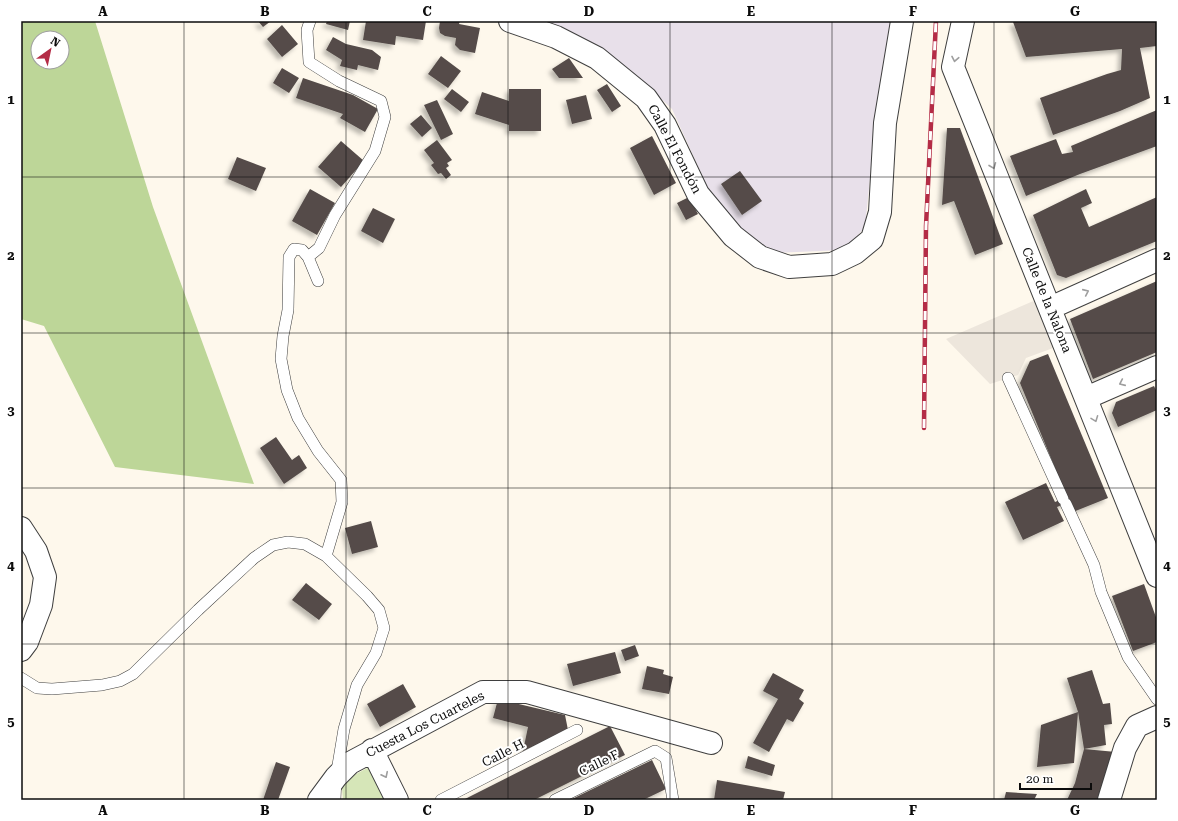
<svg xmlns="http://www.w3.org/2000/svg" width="1178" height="821" viewBox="0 0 1178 821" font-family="'Roboto Serif',serif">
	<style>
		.industrial { fill: #e8e0ea }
		.green { fill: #d6e6b8 }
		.forest { fill: #bdd698; fill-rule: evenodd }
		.plaza { fill: #ede6dc }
		.building { fill: #544c49; filter: url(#shadow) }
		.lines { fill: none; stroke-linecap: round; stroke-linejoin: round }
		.service-casing { stroke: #3f3f3f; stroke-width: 12 }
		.minor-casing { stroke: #3f3f3f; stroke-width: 24 }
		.service { stroke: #fff; stroke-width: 11 }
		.minor { stroke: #fff; stroke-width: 22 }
		.rail-casing { stroke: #b42c46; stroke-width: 4.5 }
		.rail { stroke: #fff; stroke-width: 3; stroke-dasharray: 9; stroke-linecap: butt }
		.oneway { stroke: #9e9e9e }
		.grid { fill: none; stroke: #0c0c0c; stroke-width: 1; stroke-opacity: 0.55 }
		.labels { text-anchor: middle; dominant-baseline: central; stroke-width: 4; stroke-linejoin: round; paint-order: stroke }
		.street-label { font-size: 13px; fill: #0c0c0c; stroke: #fff }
		.neatline { fill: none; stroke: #0c0c0c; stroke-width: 1.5 }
		.grid-label { font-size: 13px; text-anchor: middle; font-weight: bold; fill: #0c0c0c }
	</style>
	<defs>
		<filter id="shadow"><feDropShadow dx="-3.5" dy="3.5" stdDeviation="2" flood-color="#0004"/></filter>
	</defs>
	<rect width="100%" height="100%" fill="#fef8ec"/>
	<!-- industrial -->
	<path class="industrial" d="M548,21H892L876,120L865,227L845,250L773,253L742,235L709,191L672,109L644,83L598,46Z"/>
	<!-- green -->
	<path class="green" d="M369,767L385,800H343L342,788L345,780Z"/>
	<!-- forest -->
	<path class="forest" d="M21,21H95L153,207L254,484L115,467L44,326L21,319ZM38,38H62V62H38Z"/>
	<!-- plaza -->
	<path class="plaza" d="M1045,296L1064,344L1026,358L1018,375L990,384L946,339Z"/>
	<!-- building -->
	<path class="building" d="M258,21H271L263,27Z
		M327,21H350L348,30L326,24Z
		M366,21H426L423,40L396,36L395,45L363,40Z
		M440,21H460L459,24L480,28L475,53L460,50L455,45L456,38L445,36L440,33L439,28Z
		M1028,21H1157V46L1140,48L1150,98L1120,111L1053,135L1040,98L1107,74L1121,70L1122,49L1026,57L1013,22Z
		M282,25L298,44L282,57L267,39Z
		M333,37L346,44L372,50L381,57L378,70L358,65L357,70L340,66L342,60L326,50Z
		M441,56L461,71L448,88L428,74Z
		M569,58L583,78H559L552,69Z
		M282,68L299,78L289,93L273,83Z
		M303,78L353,95L378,109L365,132L340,118L343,114L296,98Z
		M607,84L621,106L612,112L597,90Z
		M452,89L469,102L461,112L444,99Z
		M509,89H541V131H509V125L475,114L482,92L509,101Z
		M586,95L592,119L572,124L566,100Z
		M437,100L453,134L441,140L424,105Z
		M1157,110V146L1080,174L1026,196L1010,156L1056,139L1062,154L1073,152L1071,146Z
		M421,115L432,128L422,137L410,124Z
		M947,128H960L1003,244L975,255L954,201L942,205Z
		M652,136L676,183L654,195L630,148Z
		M437,140L452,160L447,163L449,166L446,168L451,175L446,179L441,173L438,174L431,165L434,163L424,150Z
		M341,141L364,161L341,187L318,167Z
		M237,157L266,168L256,191L228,179Z
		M740,171L762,201L742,215L721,184Z
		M310,189L335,203L317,235L292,221Z
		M1086,189L1092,203L1081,208L1089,227L1157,197V241L1066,278L1057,275L1033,215Z
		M689,197L698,214L686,220L677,203Z
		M373,208L395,219L383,243L361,231Z
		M1157,281V352L1093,379L1070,319Z
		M1048,354L1108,498L1073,512L1069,502L1057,507L1064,521L1023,540L1005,502L1046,483L1055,502L1067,497L1020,383L1030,361Z
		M1154,386L1157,392V410L1118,427L1112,413L1116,402Z
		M276,437L292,460L299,455L307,468L284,484L260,448Z
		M371,521L378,547L352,554L345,528Z
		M306,583L332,604L319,620L292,600Z
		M1144,584L1157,620V642L1133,651L1112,596Z
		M635,645L639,656L625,661L621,650Z
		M615,652L621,673L573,686L567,664Z
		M647,666L664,670L663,674L673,677L669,694L642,689Z
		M1092,670L1103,704L1110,703L1112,724L1104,725L1106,745L1084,749L1116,752L1099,800H1067L1075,783L1084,749L1078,712L1074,763L1037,767L1041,725L1078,712L1067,678Z
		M773,673L804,690L799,699L804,703L793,722L787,719L769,752L753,743L778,699L763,691Z
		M403,684L416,707L380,727L367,704Z
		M498,699L565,715L568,730L523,751L528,727L493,718Z
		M610,726L625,755L598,768L534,800H463Z
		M748,756L775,765L772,776L745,768Z
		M652,760L666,789L643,800H570Z
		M276,762L290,767L278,800H263Z
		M717,780L785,792L783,800H714Z
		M1006,792L1037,794L1034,800H1004Z"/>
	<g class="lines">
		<defs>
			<path id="service" d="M308,257L319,248L335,215L375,151L385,117L381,101L339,81L309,62L307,30L310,21
				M318,281L308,257L302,250L294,249L289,257L288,310L283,336L281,359L287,390L298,418L318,451L341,480L342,502L326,556
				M1008,378L1063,499
				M1066,504L1094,565L1101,592L1128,657L1157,699
				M21,678L37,688L52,689L102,685L120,681L133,674L198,610L254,558L273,545L288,542L305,544L326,556L367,596L379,610L384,628L376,653L357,685L344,729L336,777L335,800
				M441,800L577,730
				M555,800L655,751L666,758L673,800"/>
			<path id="minor" d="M510,21L556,37L597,58L646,98L665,125L698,194L733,236L760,257L789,267L832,264L855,253L872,239L880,212L885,123L902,21
				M963,21L953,67L1157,576
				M1050,308L1157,260
				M1086,398L1157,367
				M21,528L36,551L45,577L41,605L27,642L21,650
				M372,750L397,800
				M319,800L336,777L350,763L483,692H527L711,743
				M1109,800L1125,748L1137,726L1157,717"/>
		</defs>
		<!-- service casing -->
		<use href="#service" class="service-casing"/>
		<!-- minor casing -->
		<use href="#minor" class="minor-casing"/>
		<!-- service -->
		<use href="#service" class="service"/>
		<!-- minor -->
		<use href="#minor" class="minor"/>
		<defs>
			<path id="rail" d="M924,428L926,226L936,21"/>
		</defs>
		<!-- rail casing -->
		<use href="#rail" class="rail-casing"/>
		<!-- rail -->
		<use href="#rail" class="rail"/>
	</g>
	<!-- one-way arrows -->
	<defs><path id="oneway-chevron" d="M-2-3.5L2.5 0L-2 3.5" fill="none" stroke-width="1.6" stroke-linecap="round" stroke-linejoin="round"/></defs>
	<g class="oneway">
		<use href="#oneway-chevron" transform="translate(955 59) rotate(101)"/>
		<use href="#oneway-chevron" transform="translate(993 166) rotate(68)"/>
		<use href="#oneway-chevron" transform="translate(1086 292) rotate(-24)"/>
		<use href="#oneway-chevron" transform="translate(1122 383) rotate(156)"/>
		<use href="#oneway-chevron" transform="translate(1095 419) rotate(69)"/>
		<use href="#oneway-chevron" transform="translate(385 775) rotate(64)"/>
	</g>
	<!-- grid -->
	<path class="grid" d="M184,21V800M346,21V800M508,21V800M670,21V800M832,21V800M994,21V800M21,177H1157M21,333H1157M21,488H1157M21,644H1157"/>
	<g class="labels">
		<!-- street labels -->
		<g class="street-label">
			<text transform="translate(675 149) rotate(62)">Calle El Fondón</text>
			<text transform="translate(1047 300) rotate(68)">Calle de la Nalona</text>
			<text transform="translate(425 724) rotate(-27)">Cuesta Los Cuarteles</text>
			<text transform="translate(503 753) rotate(-27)">Calle H</text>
			<text transform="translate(599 763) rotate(-26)">Calle F</text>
		</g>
	</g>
	<!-- border -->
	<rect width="1178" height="821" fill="none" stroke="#ffffff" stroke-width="44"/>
	<!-- north arrow -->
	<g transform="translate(50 50) rotate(33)"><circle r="19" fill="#ffffff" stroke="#9e9e9e"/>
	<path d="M0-3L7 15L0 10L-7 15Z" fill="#b42c46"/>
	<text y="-6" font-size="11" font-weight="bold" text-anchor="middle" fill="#0c0c0c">N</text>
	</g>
	<!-- scale -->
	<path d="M1020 783v6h71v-6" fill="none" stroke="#0c0c0c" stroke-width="2"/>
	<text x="1026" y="783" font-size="12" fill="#0c0c0c" stroke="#ffffff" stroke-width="3" paint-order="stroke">20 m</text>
	<rect x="22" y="22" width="1134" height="777" class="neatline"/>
	<g class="grid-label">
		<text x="103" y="16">A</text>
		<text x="265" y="16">B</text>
		<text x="427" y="16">C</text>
		<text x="589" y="16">D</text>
		<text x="751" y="16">E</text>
		<text x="913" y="16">F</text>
		<text x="1075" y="16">G</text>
		<text x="11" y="104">1</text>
		<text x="1167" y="104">1</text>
		<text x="11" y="260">2</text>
		<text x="1167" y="260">2</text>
		<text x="11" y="415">3</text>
		<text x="1167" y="415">3</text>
		<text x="11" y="570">4</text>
		<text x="1167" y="570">4</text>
		<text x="11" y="726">5</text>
		<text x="1167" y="726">5</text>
		<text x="103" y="815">A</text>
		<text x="265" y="815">B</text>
		<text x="427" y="815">C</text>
		<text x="589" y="815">D</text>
		<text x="751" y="815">E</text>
		<text x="913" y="815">F</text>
		<text x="1075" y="815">G</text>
	</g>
</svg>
